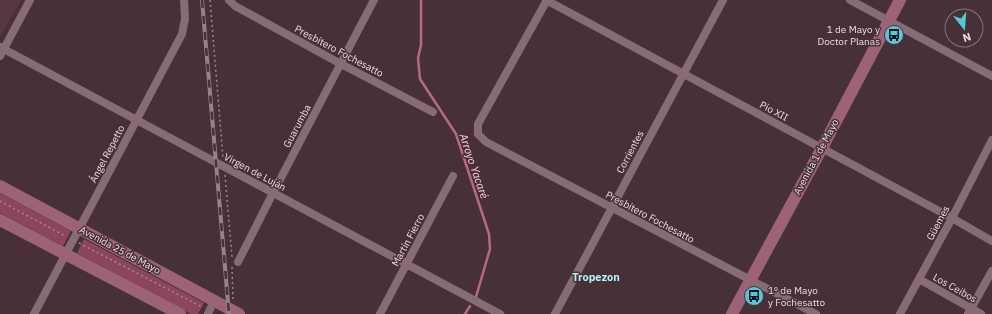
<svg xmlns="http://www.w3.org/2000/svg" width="992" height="314" viewBox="0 0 992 314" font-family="'IBM Plex Sans',sans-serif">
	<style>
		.built { fill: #553842 }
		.green { fill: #8b455f }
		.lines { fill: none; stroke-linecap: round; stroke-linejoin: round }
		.stream { stroke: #b46984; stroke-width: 2.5 }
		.path { stroke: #9c898f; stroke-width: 1.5; stroke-dasharray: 2 3; stroke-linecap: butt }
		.street { stroke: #866c74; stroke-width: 8 }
		.secondary { stroke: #9c6278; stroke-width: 12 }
		.rail-casing { stroke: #968389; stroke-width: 4 }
		.rail { stroke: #473038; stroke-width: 2.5; stroke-dasharray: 8; stroke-linecap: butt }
		.labels { text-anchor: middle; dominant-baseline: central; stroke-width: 3; stroke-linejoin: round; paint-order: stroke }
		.poi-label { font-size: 10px; fill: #ecdde1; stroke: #473038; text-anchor: end }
		.street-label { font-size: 10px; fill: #ecdde1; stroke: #473038 }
		.water-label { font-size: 11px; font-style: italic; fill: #fcd0de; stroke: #473038 }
		.neighbourhood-label { font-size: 11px; font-weight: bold; fill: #b6f0f9; stroke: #473038 }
	</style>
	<rect width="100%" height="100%" fill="#473038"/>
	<!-- built -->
	<path class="built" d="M0,0H21L0,37Z"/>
	<!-- green -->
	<path class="green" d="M0,193L71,231L63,246L0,213Z
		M84,239L204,303L198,314H191L77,253Z"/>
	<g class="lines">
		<!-- stream -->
		<path class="stream" d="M421,0V45L418,58L420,79L456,134L489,234L490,249L476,297
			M465,314L470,306"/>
		<!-- path -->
		<path class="path" d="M210,0L223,158
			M225,175L232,257
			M0,201L65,236
			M79,243L202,307
			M232,267L233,299"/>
		<!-- street -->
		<path class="street" d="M229,0L235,6L341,64L433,112
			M546,0L952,218L992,241
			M547,0L478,124V134L486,142L816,314
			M850,0L992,76
			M0,47L500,314
			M0,56L30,0
			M238,262L273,193L374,0
			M919,279L981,314
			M34,314L182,34L185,19L184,0
			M208,314L214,301
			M380,314L453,176
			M555,314L723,0
			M900,314L952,218L992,140
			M968,314L992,271"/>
		<!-- secondary -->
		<path class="secondary" d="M0,186L239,314
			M0,220L180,314
			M732,314L822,148L900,0"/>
		<defs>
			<path id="rail" d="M202,0L229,314"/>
		</defs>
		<!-- rail casing -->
		<use href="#rail" class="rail-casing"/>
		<!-- rail -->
		<use href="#rail" class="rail"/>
	</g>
	<!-- icons -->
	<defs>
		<symbol id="bus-disc" viewBox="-11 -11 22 22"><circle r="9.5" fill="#53cadc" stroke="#473038"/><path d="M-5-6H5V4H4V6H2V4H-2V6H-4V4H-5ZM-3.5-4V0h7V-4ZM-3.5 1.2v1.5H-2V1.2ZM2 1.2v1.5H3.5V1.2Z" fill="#111"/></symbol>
	</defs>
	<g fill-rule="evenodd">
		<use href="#bus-disc" x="883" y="24" width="22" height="22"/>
		<use href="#bus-disc" x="743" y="285" width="22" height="22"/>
	</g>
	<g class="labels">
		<!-- poi labels -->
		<g class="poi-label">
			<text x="880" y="29">1 de Mayo y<tspan x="880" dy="12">Doctor Planas</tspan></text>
			<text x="768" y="290" text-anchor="start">1º de Mayo<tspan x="768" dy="12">y Fochesatto</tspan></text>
		</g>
		<!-- street labels -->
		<g class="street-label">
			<text transform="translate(339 51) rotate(28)">Presbítero Fochesatto</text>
			<text transform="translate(774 111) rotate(28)">Pio XII</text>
			<text transform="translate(297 126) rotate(-62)">Guarumba</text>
			<text transform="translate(630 152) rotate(-62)">Corrientes</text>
			<text transform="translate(107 154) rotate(-62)">Ángel Repetto</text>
			<text transform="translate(816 157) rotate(-62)">Avenida 1 de Mayo</text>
			<text transform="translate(255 172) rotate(28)">Virgen de Luján</text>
			<text transform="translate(650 217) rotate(28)">Presbítero Fochesatto</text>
			<text transform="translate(938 223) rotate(-62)">Güemes</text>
			<text transform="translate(408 240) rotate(-62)">Martín Fierro</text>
			<text transform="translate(120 250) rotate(28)">Avenida 25 de Mayo</text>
			<text transform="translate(955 288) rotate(29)">Los Ceibos</text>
		</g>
		<!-- water labels -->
		<g class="water-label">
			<text transform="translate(474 166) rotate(71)">Arroyo Yacaré</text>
		</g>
		<!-- neighbourhood labels -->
		<g class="neighbourhood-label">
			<text x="596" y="277">Tropezon</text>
		</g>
	</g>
	<!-- north arrow -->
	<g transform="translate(964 28) rotate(163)"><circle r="19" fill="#473038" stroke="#89757c"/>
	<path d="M0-3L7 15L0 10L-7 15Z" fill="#53cadc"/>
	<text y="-6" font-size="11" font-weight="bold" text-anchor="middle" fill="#ecdde1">N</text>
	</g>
</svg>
